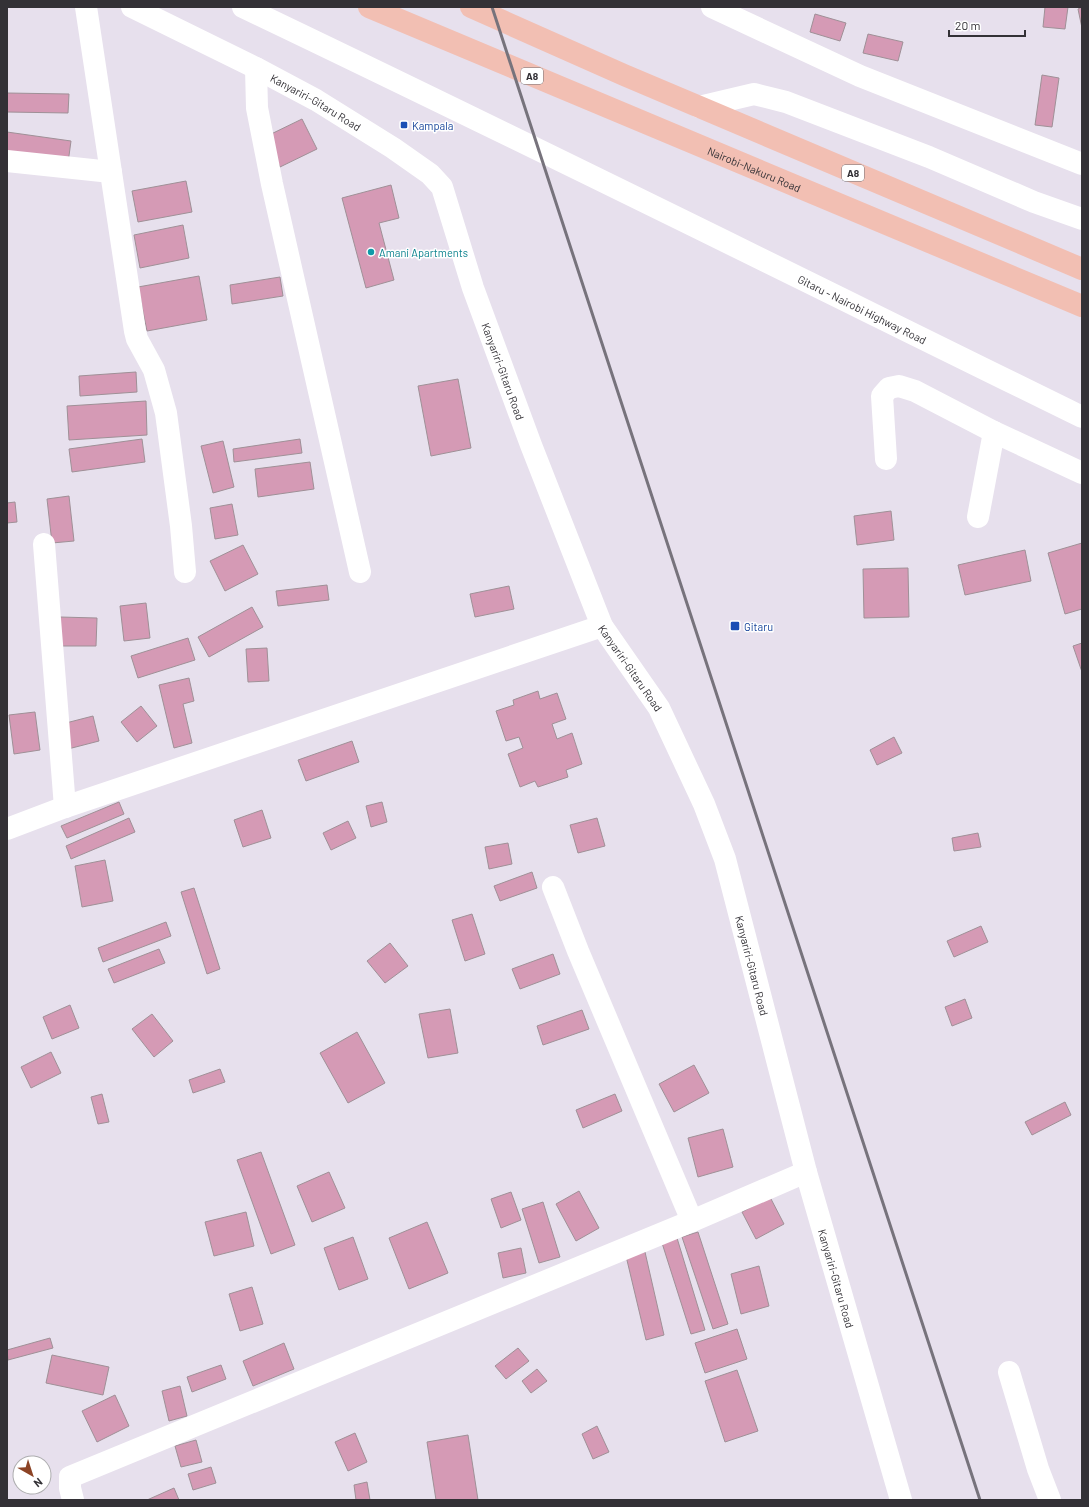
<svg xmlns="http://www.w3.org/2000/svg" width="1089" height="1507" viewBox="0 0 1089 1507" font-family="Barlow,sans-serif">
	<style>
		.building { fill: #d59ab5; stroke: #9f9097 }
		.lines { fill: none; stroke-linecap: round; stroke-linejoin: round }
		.minor { stroke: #fff; stroke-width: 22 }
		.highway { stroke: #f2bfb3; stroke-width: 22 }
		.rail { stroke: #77737c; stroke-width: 3 }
		.transit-dot { fill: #1a4fb4; stroke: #fff; stroke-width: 1.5 }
		.culture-dot { fill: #0f9aa8; stroke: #fff; stroke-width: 1.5 }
		.labels { text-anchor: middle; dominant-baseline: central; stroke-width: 3; stroke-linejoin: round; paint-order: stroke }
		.shield { fill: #fff; stroke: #706f72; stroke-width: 1 }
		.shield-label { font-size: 10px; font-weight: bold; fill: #333136 }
		.street-label { font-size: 11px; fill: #333136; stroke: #fff }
		.transit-label { font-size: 11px; fill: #164399; stroke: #fff; text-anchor: start }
		.culture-label { font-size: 11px; fill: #0d838f; stroke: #fff; text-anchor: start }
	</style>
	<rect width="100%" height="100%" fill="#e7e0ed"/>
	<!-- building -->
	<path class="building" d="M1045,7H1068L1065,29L1043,27Z
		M1082,7V28L1078,9Z
		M815,14L846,23L840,41L810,32Z
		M868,34L903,42L898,61L863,53Z
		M1042,75L1059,78L1052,127L1035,125Z
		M7,93L69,94L68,113L7,112Z
		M302,119L317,149L280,167L265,137Z
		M7,132L71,141L68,163L7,154Z
		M186,181L192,212L138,222L132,191Z
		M391,185L399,218L379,223L394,280L366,288L342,198Z
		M183,225L189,258L140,268L134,235Z
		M199,276L207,320L147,331L138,287Z
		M280,277L283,296L232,304L230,285Z
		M136,372L137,392L80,396L79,376Z
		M458,379L471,448L431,456L418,386Z
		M146,401L147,435L69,440L67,406Z
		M142,439L145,462L72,472L69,449Z
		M300,439L302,453L234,462L233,449Z
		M223,441L234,487L213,493L201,446Z
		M310,462L314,489L258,497L255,469Z
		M69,496L74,541L52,543L47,499Z
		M15,502L17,522L7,523V503Z
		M232,504L238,535L215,539L210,508Z
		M891,511L894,540L857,545L854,516Z
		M1082,543V609L1065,614L1048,553Z
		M243,545L258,574L225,591L210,561Z
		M1025,550L1031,581L965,595L958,565Z
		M908,568L909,617L864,618L863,569Z
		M327,585L329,600L278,606L276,591Z
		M509,586L514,609L475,617L470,594Z
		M146,603L150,638L124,641L120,606Z
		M252,607L263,627L209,657L198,637Z
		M60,617L97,618L96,646H59Z
		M188,638L195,660L138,678L131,656Z
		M1082,643V672L1073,646Z
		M267,648L269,681L248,682L246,649Z
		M189,678L194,701L183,704L192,743L174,748L159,685Z
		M538,691L540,699L557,693L566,719L552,724L557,739L572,733L582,764L566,770L568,777L538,787L535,781L520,787L508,754L523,748L519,737L506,741L496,711L514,705L513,700Z
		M141,706L157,726L137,742L121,722Z
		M35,712L40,750L14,754L9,715Z
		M93,716L99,741L68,749L62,724Z
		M894,737L902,753L877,765L870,750Z
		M352,741L359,762L306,781L298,760Z
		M119,802L124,814L67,838L61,826Z
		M382,802L387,822L371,827L366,806Z
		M262,810L271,838L243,847L234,820Z
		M129,818L135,832L71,859L66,846Z
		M597,818L605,846L578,853L570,825Z
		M348,821L356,838L331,850L323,833Z
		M978,833L981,847L954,851L952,838Z
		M508,843L512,864L489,869L485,847Z
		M105,860L113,901L82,907L75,866Z
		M532,872L537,888L500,901L494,886Z
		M194,888L220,969L207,974L181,892Z
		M472,914L485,954L465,961L452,920Z
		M166,922L171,936L103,962L98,948Z
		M981,926L988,942L954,957L947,941Z
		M390,943L408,966L385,983L367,961Z
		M159,949L165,963L114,983L108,969Z
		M553,954L560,974L520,989L512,969Z
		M965,999L972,1018L952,1026L945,1007Z
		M70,1005L79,1028L52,1039L43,1017Z
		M450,1009L458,1053L428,1058L419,1014Z
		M582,1010L589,1029L543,1045L537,1026Z
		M152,1014L173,1041L154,1057L132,1029Z
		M357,1032L385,1083L348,1103L320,1053Z
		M51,1052L61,1073L31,1088L21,1067Z
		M694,1065L709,1093L674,1112L659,1084Z
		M220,1069L225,1082L193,1093L189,1080Z
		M102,1094L109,1122L98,1124L91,1097Z
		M615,1094L622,1111L583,1128L576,1110Z
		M1065,1102L1071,1115L1032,1135L1025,1122Z
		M723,1129L733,1167L698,1177L688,1138Z
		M261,1152L295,1245L271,1254L237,1160Z
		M329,1172L345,1208L312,1222L297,1186Z
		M579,1191L599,1228L576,1241L556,1204Z
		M511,1192L521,1220L501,1228L491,1199Z
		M770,1197L784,1224L756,1239L742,1212Z
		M543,1202L560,1257L539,1263L522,1209Z
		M246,1212L254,1246L214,1256L205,1222Z
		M427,1222L448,1273L409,1289L389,1238Z
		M698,1232L728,1324L713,1329L682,1237Z
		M353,1237L368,1279L339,1290L324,1248Z
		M677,1238L705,1330L691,1334L662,1243Z
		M521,1248L526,1273L503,1278L498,1253Z
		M645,1252L664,1335L646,1340L626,1256Z
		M759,1266L769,1306L741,1314L731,1274Z
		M252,1287L263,1324L240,1331L229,1294Z
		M737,1329L747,1359L705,1373L695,1343Z
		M50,1338L53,1348L8,1360L7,1350Z
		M284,1343L294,1369L253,1386L243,1361Z
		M518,1348L529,1361L506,1379L495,1366Z
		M52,1355L109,1367L103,1395L46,1383Z
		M221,1365L226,1379L192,1392L187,1377Z
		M537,1369L547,1381L531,1393L522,1381Z
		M737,1370L758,1431L725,1442L705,1381Z
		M180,1386L187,1416L169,1421L162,1391Z
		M115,1395L129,1426L97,1442L82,1411Z
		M597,1426L609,1452L593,1459L582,1434Z
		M355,1433L367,1462L348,1471L335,1442Z
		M468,1435L478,1500H436L427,1442Z
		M196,1440L202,1462L181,1467L175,1446Z
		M211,1467L216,1483L193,1490L188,1474Z
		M367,1482L370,1500H356L354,1485Z
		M174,1488L179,1500H147Z"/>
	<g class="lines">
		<!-- minor -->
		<g class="minor">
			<path d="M86,7L135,331L137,339L154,370L166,413L181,526L185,572"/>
			<path id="s1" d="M132,7L256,68L316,100L393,148L430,174L442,187L473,288L531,445L602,626L659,708L704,804L725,859L806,1172L901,1500"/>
			<path id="s2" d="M243,7C524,141 803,280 1082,417"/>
			<path d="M712,7L860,76L1082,164"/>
			<path d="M256,68L257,108L272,184L360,572"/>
			<path d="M699,107L754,94L786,102L929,157L1034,202L1082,219"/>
			<path d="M7,161L111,172"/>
			<path d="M886,459L882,396L889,388L899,386L915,391L994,432L1082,473"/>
			<path d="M978,517L994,432"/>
			<path d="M44,544L65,807"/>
			<path d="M7,829L65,807L602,626"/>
			<path d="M553,887L578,951L692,1221"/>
			<path d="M1009,1372L1038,1469L1050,1500"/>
			<path d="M73,1500L70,1488V1477L692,1221L806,1172"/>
		</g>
		<!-- highway -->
		<g class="highway">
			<path id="s3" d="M369,7L1082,306"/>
			<path d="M471,7L624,75L1082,269"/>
		</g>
		<!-- rail -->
		<path class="rail" d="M492,7L980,1500"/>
	</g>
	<!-- markers -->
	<g class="transit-dot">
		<rect x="400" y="121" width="8" height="8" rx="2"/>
		<rect x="730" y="621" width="10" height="10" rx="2"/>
	</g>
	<circle class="culture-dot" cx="371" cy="252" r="4"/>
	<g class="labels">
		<!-- shield labels -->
		<g class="shield">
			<rect x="521" y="68" width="22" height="16" rx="3"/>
			<rect x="842" y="165" width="22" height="16" rx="3"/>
		</g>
		<g class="shield-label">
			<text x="532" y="76">A8</text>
			<text x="853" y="173">A8</text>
		</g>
		<!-- street labels -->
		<g class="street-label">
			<text stroke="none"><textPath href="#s1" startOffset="207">Kanyariri-Gitaru Road</textPath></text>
			<text stroke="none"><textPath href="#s3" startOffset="418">Nairobi-Nakuru Road</textPath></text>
			<text stroke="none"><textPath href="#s2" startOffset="689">Gitaru - Nairobi Highway Road</textPath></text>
			<text stroke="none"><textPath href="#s1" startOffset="554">Kanyariri-Gitaru Road</textPath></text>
			<text stroke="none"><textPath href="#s1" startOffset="878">Kanyariri-Gitaru Road</textPath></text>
			<text stroke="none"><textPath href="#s1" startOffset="1202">Kanyariri-Gitaru Road</textPath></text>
			<text stroke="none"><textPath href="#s1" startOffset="1526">Kanyariri-Gitaru Road</textPath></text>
		</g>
		<!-- transit labels -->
		<g class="transit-label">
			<text x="412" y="125">Kampala</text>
			<text x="744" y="626">Gitaru</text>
		</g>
		<!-- culture labels -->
		<g class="culture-label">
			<text x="379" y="252">Amani Apartments</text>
		</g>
	</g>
	<!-- border -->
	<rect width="1089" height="1507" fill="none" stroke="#333136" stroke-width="16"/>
	<!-- north arrow -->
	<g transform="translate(32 1475) rotate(141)"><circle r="19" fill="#ffffff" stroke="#adadaf"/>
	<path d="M0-3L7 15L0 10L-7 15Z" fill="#8c4325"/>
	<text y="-6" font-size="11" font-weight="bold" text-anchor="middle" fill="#333136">N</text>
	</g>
	<!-- scale -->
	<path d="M949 30v6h76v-6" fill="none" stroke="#333136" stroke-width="2"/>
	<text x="955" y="30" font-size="12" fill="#333136" stroke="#ffffff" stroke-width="3" paint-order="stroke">20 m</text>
</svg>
